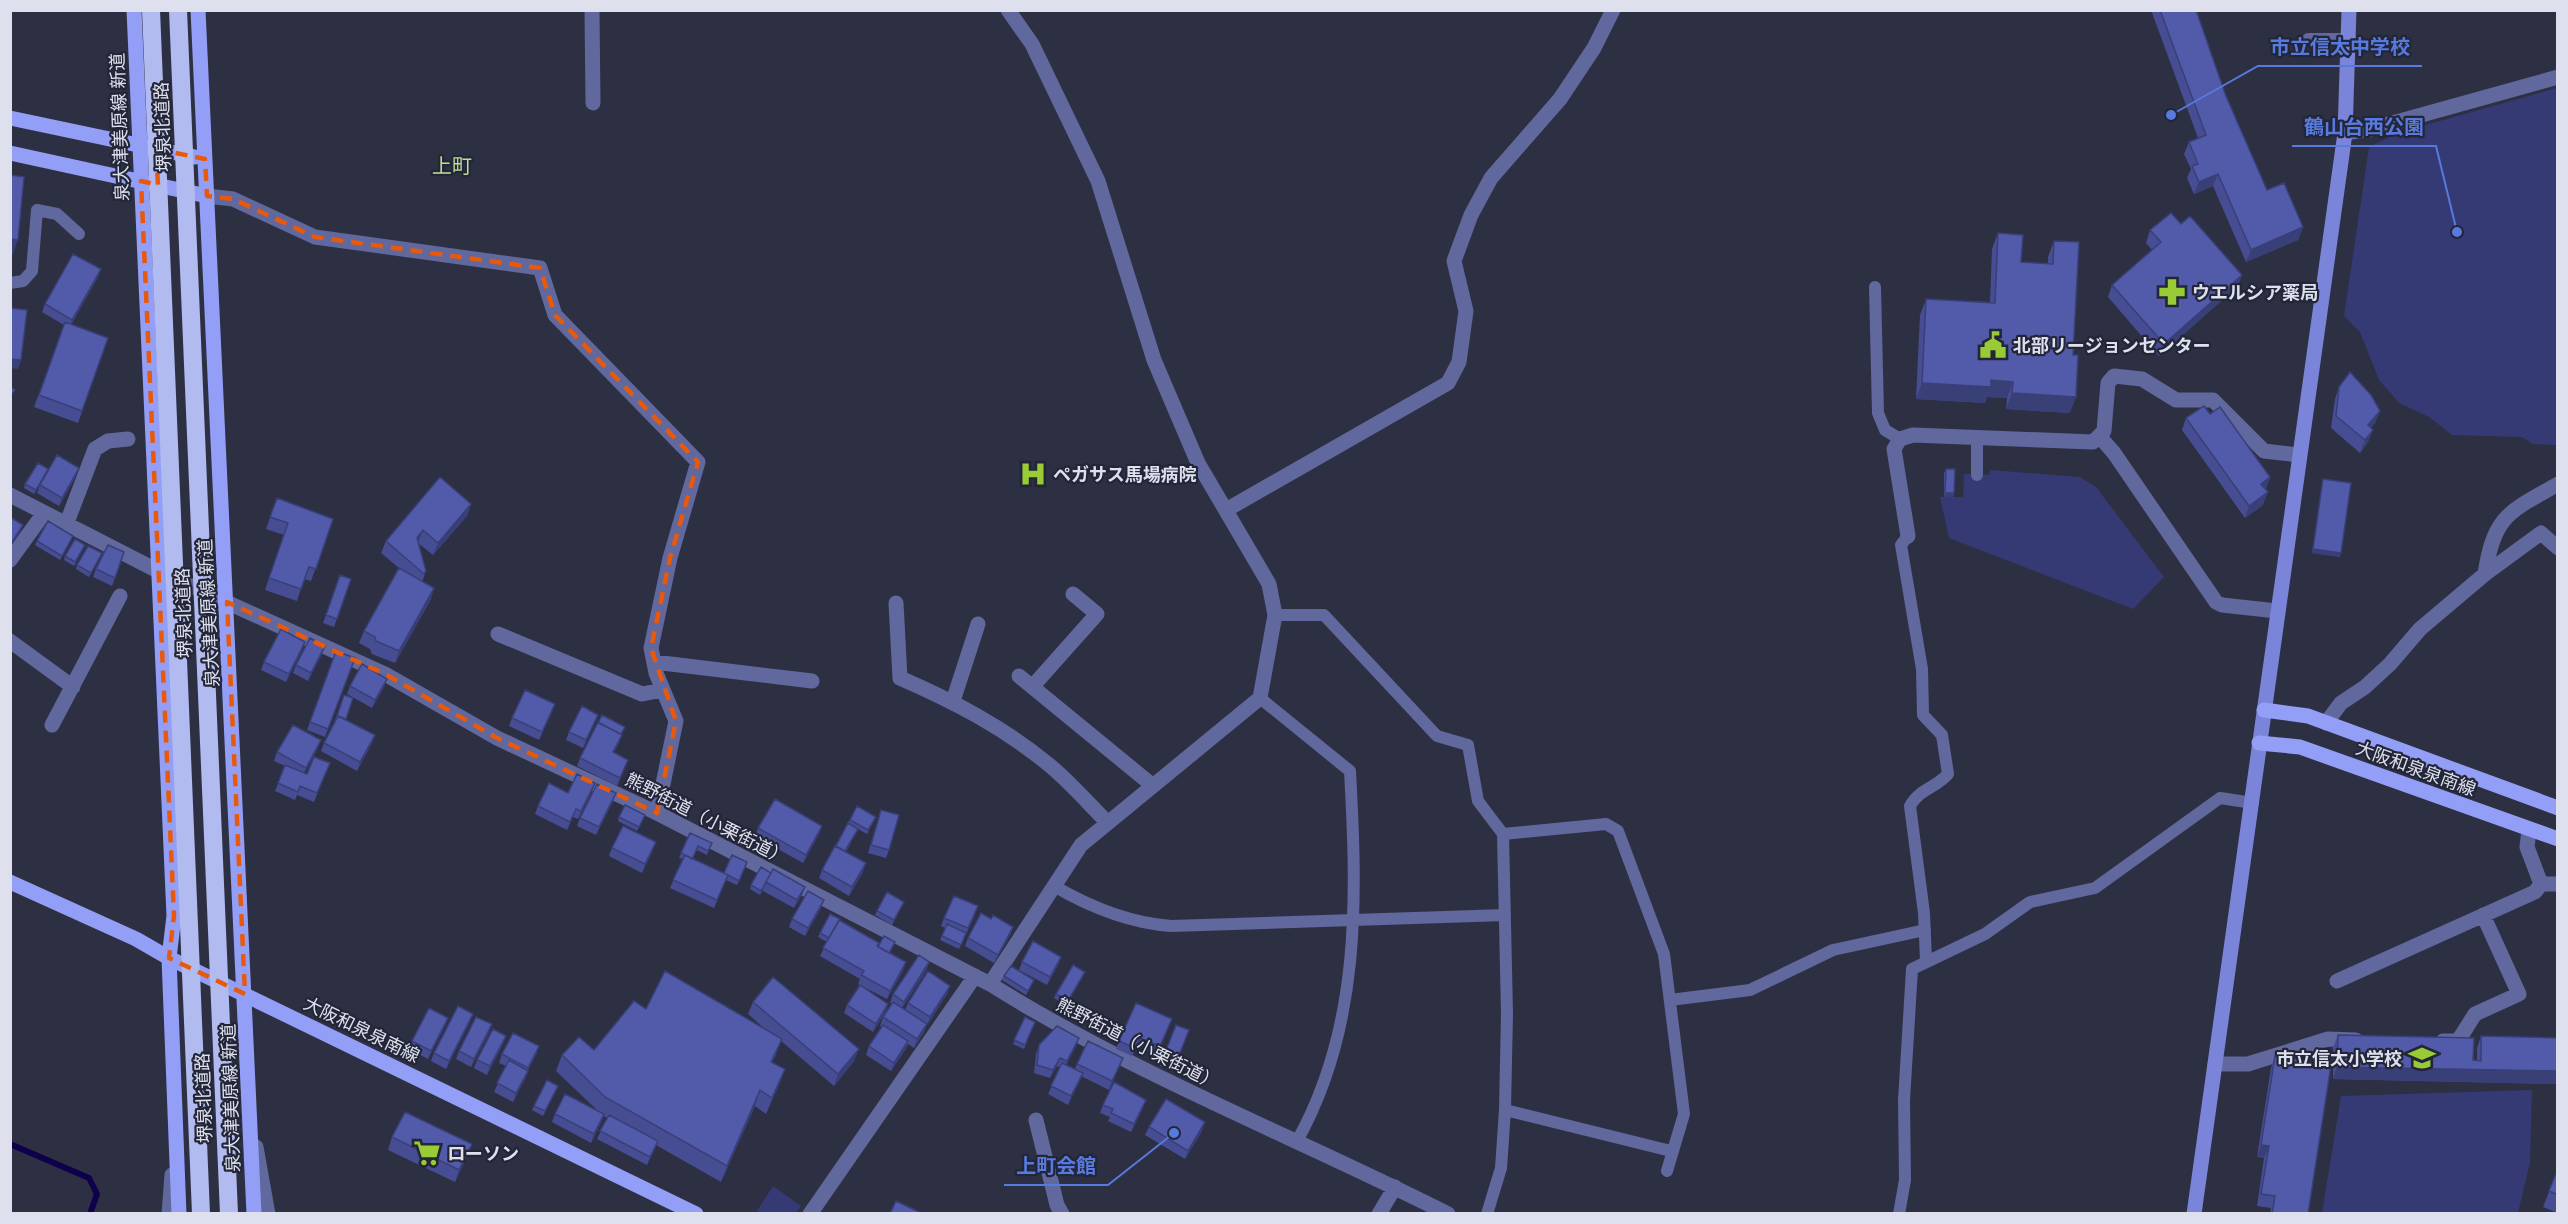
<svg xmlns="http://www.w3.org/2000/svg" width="2568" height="1224" viewBox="0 0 2568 1224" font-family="Lato,'Noto Sans JP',sans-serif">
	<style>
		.green { fill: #353a74 }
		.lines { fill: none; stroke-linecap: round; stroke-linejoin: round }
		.stream { stroke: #0f004b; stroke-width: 6 }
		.lane { stroke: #60689d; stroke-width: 12 }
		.street { stroke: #60689d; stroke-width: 15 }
		.secondary { stroke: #7a85da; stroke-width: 15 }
		.primary { stroke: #939ff6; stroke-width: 15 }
		.highway-bridge { stroke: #b1bbef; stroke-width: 18 }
		.wall { fill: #474d92 }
		.shaded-wall { fill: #393f77 }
		.building { fill: #525aaa; stroke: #393f77; stroke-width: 1.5 }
		.marked { fill: none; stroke: #e8590c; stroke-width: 4.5; stroke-dasharray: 12 8; stroke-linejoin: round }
		.labels { text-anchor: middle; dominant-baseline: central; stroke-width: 4.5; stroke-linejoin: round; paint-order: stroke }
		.street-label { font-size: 18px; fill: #dee1ed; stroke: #232638 }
		.poi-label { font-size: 18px; font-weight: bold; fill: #dee1ed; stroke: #232638; text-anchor: start }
		.neighbourhood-label { font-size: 20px; fill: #bfdd95; stroke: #232638 }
		.leader { fill: none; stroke: #577ade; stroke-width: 2 }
		.callout-dot { fill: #577ade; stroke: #232638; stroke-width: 2 }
		.callout-label { font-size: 20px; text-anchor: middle; font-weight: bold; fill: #577ade; stroke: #232638; stroke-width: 4.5; stroke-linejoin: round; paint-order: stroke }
	</style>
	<rect width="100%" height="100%" fill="#2d3043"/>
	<!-- green -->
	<path class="green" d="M2557,88V445L2533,444L2522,437L2452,435L2429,417L2399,403L2379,380L2360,332L2344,316L2369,147L2397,133Z
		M1990,470L2080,477L2096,487L2164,577L2133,609L1949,538L1940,497H1963L1964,474L1989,475Z
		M2532,1090L2530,1162L2518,1213H2322L2341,1096Z
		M773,1186L801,1206L796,1213H761L757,1211Z"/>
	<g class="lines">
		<!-- stream -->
		<path class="stream" d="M10,1144L89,1178L97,1194L90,1214"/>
		<!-- lane -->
		<path class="lane" d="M2308,39H2350
			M10,283L23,281L32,271L37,210L57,214L79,234
			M1875,287L1878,413L1885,430L1900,439
			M1977,475V438
			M1908,536L1901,545L1922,669L1923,715L1942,735L1948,774C1936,788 1919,789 1910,806L1924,913L1926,960
			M1275,615H1324L1437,736L1468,745L1478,801L1503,834L1606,824L1618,831L1664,954L1684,1114L1667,1171
			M1260,698L1350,771C1357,898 1361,1027 1297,1141
			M1054,886C1090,907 1130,923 1171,926L1505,915
			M1670,1000L1750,990L1833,950L1925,930
			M1505,1110L1671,1151
			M1487,1214L1501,1168L1505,1110L1507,1013L1503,834
			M1899,1214L1905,1180L1904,1100L1912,969L1985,934L2030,902L2095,888L2220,798L2253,803"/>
		<!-- street -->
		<path class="street" d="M592,10L593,103
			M2345,133L2371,129L2558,77
			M207,196L233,199L315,237L540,268L555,315L698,462L670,558L651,648L656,673L676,721L657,813
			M2100,437L2114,453L2216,602L2222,605L2277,611
			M10,495L158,571L385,674L497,738L657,813L990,984C1135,1075 1296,1137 1448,1214
			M1226,510L1448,383L1459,362L1466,311L1454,261L1471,215L1491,178L1560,99L1594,48L1613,10
			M66,525L95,449L108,441L128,439
			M1908,536L1894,449L1900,439L1913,435L2093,442L2104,431L2108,383L2114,376L2142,379L2176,400H2213L2264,451L2299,455
			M10,560L44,513
			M2485,574L2541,533L2558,548
			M896,603L900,678C953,701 1003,727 1048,764C1069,781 1088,803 1107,822
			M498,634L642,694L663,690
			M10,641L73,687
			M654,662L812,681
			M1019,676L1152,785
			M1032,687L1097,614L1073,594
			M953,701L978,624
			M2326,723L2341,703L2365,687L2390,664L2420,629L2485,574C2494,515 2509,512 2558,484
			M52,725L120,596
			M2529,830L2527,847L2541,884H2558
			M2337,981L2535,892L2541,884
			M990,984L1081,845L1260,698L1275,615L1269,584L1198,463L1154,360L1098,181L1032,44L1008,10
			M2443,1041H2458L2475,1014L2519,994L2483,915
			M2215,1064H2248L2328,1039L2356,1040
			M1036,1120L1057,1205L1062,1214
			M256,1147L268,1214
			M169,1214L172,1175
			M810,1214L975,976
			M1379,1214L1395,1187"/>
		<!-- secondary -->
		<path class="secondary" d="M2194,1214L2345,133L2349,10"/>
		<!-- primary -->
		<path class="primary" d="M134,10L174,916L169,958L179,1214
			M198,10L254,1214
			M10,118L195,157
			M10,153L207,196
			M2264,710L2308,716L2558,808
			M2259,743L2300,747L2558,839
			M10,882L136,939L169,958L696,1214"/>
		<!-- highway-bridge -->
		<path class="highway-bridge" d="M151,10L201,1214
			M178,10L229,1214"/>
	</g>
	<!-- wall -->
	<path class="wall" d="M2151,10H2200L2196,12L2226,96L2267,190L2303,227L2298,240L2246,262L2213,186L2194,194L2187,178L2191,169L2184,154L2189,142L2198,138Z
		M2181,224L2242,275L2237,287L2159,356L2108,297L2112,285L2152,250L2146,243L2150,230Z
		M1998,233L2021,262L2048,264V257L2054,241L2070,413L2006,409L2007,398L1987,397L1985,403L1916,399L1920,315L1926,299L1990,302L1992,249Z
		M101,269L98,277L71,325L108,338L78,423L34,407L64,325L42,312L45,304Z
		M2339,387L2380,411L2375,423L2371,428L2368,442L2360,453L2331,428L2335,399Z
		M2210,414L2270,477L2266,489L2263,505L2245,518L2182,430L2186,418Z
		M79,468L76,476L59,506L37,493L40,485Z
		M1946,469L1954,493L1953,497H1944V473Z
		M47,473L34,494L24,488L25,484Z
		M2323,479L2340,557L2312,553L2322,483Z
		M277,498L333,519L311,581L304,579L297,601L265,590L284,535L266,529Z
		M471,504L467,516L433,555L418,543L426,571L422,582L434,588L430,601L395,663L372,654L370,649L359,643L364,631L399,568L381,553L386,541Z
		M71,540L60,560L35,545L37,541Z
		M83,549L74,566L64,560L65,556Z
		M124,552L112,586L93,577L96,569Z
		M102,553L89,577L76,569L77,565Z
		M340,575L351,579L334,627L323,623Z
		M325,646L322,654L308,681L293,673L296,665Z
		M302,650L286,682L261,670L264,662Z
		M336,651L355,658L325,737L307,730Z
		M387,679L384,687L372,708L347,694L350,686Z
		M344,695L346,720L372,743L357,771L321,751L324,743L335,720Z
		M552,712L539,740L509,726L512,718Z
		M595,723L583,748L566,740L569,732Z
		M621,734L619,743L614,752L628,760L617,786L577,766L580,758Z
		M318,748L304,773L307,774L330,763L314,802L297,795L295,800L275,791L285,766L274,761L277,752Z
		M592,791L578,819L573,817L567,830L535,814L538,806L568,793Z
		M616,793L613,801L596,835L577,826L580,818Z
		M857,806L876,817L867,834L858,829L846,852L863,872L849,896L819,878L822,870Z
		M881,810L889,850L886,858L868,853Z
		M619,817L643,819L637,831L618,821Z
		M822,826L819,834L803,863L755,836L758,828Z
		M690,833L712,843L707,855L697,850L693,859L724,873L746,866L737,885L726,880L714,908L670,888L683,859L679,858Z
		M612,848L653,850L642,873L609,856Z
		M771,873L805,887L802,895L794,908L763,891V889L760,895L750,889L751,885Z
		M904,902L892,925L875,915L877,911Z
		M821,908L805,936L789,927L792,919Z
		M975,915L959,949L940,940L945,928L941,926L944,918Z
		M991,919L1013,927L1010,935L994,963L965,946L968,938Z
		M840,920L879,943L895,942L890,953L903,971L887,999L858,984L860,979L820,956L827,942L818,937L820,933Z
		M1061,957L1058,965L1047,985L1019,970L1022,962Z
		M929,962L926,971L902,1008L905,1010L908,1003L950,986L947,994L926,1025L924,1032L914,1048L908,1044L905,1050L891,1071L866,1055L869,1046L882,1027L880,1026L883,1017L892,1004L890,1003L893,994Z
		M1004,976L1034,980L1026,995L1002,980Z
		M1083,976L1066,1005L1054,998L1056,994Z
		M753,1002L854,1061L834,1086L781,1041L772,1063L779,1085L766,1114L755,1106L721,1182L656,1145L647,1165L597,1139L607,1118L604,1116L591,1143L552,1122L555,1114L597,1110L556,1071L562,1055L594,1050L646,1009L767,1031L748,1014Z
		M888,1004L885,1013L873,1032L844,1013L847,1005Z
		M1025,1017L1035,1022L1024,1049L1013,1044Z
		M448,1018L445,1026L428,1059L409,1049L412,1041Z
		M470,1022L446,1069L431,1061L434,1053Z
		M1176,1025L1189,1030L1173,1071L1160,1066Z
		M1169,1027L1157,1055L1137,1046L1132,1056L1116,1049L1119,1041Z
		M489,1033L471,1067L456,1059L459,1051Z
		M2338,1035L2477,1060V1048L2481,1036L2558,1084L2333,1079V1047Z
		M506,1036L503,1044L487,1075L474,1068L477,1060Z
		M1039,1045L1076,1046L1066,1065L1075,1069L1077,1064L1123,1058L1109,1090L1081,1076L1068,1105L1048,1094L1060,1068L1057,1066L1050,1078L1034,1073L1036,1054Z
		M539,1046L536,1055L528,1070V1071L525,1079L513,1102L494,1092L506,1066L499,1063L502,1054Z
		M2275,1056L2308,1214H2270L2271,1208L2257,1206L2264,1158L2257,1157L2271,1068Z
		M556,1090L543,1116L532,1110L534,1106Z
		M1103,1105L1143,1108L1131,1132L1108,1121L1110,1117L1100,1113Z
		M1149,1127L1202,1131L1185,1159L1145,1135Z
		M392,1137L467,1156L455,1182L388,1150Z
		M2558,1169V1213L2543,1207Z"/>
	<!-- shaded-wall -->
	<path class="shaded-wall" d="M2218,174L2213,186L2194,194L2199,182Z
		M2303,227L2298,240L2246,262L2251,250Z
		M10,239L18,240L12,256H10Z
		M101,269L98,277L69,328L72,320Z
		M2242,275L2237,287L2159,356L2164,344Z
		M10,359L21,360L18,369L10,368Z
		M1991,380L2013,382L2007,398L1987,397L1985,403L1916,399L1922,383Z
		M2012,393L2076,397L2070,413L2006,409Z
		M2380,411L2375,423L2363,437L2368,425Z
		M2373,430L2368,442L2360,453L2365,440Z
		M79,468L76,476L59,506L62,498Z
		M2270,477L2266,489L2261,484Z
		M2268,492L2263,505L2245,518L2249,506Z
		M1945,493H1954L1953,497H1944Z
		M471,504L467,516L433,555L438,543Z
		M23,525L20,533L10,548V545Z
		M423,530L418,543L417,538Z
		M2313,549L2341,553L2340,557L2312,553Z
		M434,588L430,601L395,663L399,651Z
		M305,642L302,650L286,682L289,674Z
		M325,646L322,654L308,681L311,673Z
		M387,679L384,687L372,708L375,700Z
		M598,715L595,723L583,748L586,740Z
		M375,735L372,743L357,771L360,762Z
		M321,740L318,748L303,776L306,768Z
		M595,783L592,791L578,819L581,811Z
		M616,793L613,801L596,835L599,827Z
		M822,826L819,834L803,863L806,855Z
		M656,842L653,850L642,873L645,864Z
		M866,863L863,872L849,896L852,887Z
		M805,887L802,895L794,908L797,900Z
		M824,900L821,908L805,936L808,928Z
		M1013,927L1010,935L994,963L998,955Z
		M1061,957L1058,965L1047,985L1050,977Z
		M906,962L903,971L887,999L890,991Z
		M929,962L926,971L901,1010L904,1002Z
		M950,986L947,994L927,1026L930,1017Z
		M888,1004L885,1013L873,1032L876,1024Z
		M473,1014L470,1022L446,1069L449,1061Z
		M448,1018L445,1026L428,1059L431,1051Z
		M492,1024L489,1033L471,1067L474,1059Z
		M927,1024L924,1032L914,1048L917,1039Z
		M506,1036L503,1044L487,1075L490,1066Z
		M1079,1038L1076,1046L1064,1070L1067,1061Z
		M782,1039L776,1055L765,1078L771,1062Z
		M908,1041L905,1050L891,1071L894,1063Z
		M539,1046L536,1055L525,1076L528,1068Z
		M859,1049L854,1061L834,1086L838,1074Z
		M1060,1058L1057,1066L1050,1078L1053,1070Z
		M1123,1058L1120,1066L1109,1090L1112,1081Z
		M2337,1067L2558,1071V1084L2333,1079Z
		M785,1069L779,1085L766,1114L772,1098Z
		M528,1071L525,1079L513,1102L516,1093Z
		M1083,1073L1080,1081L1068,1105L1071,1096Z
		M760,1090L755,1106L721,1182L727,1166Z
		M1146,1100L1143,1108L1131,1132L1134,1124Z
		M604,1114L601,1123L591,1143L594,1134Z
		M1205,1122L1202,1131L1185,1159L1188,1151Z
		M658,1141L655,1149L647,1165L650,1157Z
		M472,1144L467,1156L455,1182L459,1170Z
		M2261,1145L2269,1146L2264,1158L2257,1157Z"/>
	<!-- building -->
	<path class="building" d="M2160,10H2196L2226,96L2267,190L2284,183L2303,227L2251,250L2218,174L2199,182L2192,166L2198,164L2189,142L2206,135Z
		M10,175L24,177L18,240L10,239Z
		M2171,213L2181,224L2190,216L2242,275L2164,344L2112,285L2161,242L2150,230Z
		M1998,233L2023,235L2021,262L2053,264L2054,241L2079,242L2073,355H2078L2076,397L2012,393L2013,382L1991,380V387L1922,383L1926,299L1995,303Z
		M73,254L101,269L72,320L45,304Z
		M10,308L27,310L21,360L10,359Z
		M65,322L108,338L82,411L39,395Z
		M2350,372L2371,395L2380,411L2368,425L2373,430L2365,440L2336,416L2339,387Z
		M10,387L15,390L10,396Z
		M2204,406L2210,414L2220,407L2270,477L2261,484L2268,492L2249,506L2186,418Z
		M57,455L79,468L62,498L40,485Z
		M38,463L48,469L36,490L25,484Z
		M1946,469H1955L1954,493H1945Z
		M440,477L471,504L438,543L423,530L417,538L426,571L424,574L386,541Z
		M2323,479L2351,483L2341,553L2313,549Z
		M277,498L333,519L316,569L309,567L301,589L269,578L288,523L270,517Z
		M10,517L23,525L10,545Z
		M48,521L73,536L62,556L37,541Z
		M75,539L85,545L75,562L65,556Z
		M108,545L124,552L115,578L96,569Z
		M88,546L102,553L91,573L77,565Z
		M399,568L434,588L399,651L376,641L375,637L364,631Z
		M340,575L351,579L337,619L326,615Z
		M281,629L305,642L289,674L264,662Z
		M310,638L325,646L311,673L296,665Z
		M336,651L355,658L328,729L310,722Z
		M362,664L387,679L375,700L350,686Z
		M525,690L555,704L542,732L512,718Z
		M344,695L353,698L346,719L338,716H337Z
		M582,706L598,715L586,740L569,732Z
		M602,715L625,727L621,734L598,723Z
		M338,716L375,735L360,762L324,743Z
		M598,722L622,735L613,752L628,760L620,778L580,758Z
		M293,725L321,740L306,768L277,752Z
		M314,757L330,763L317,793L300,786L298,792L278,783L285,765L307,774Z
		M577,774L595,783L581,811L576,809L570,822L538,806L549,783L568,793Z
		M597,784L616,793L599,827L580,818Z
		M775,799L822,826L806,855L758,828Z
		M625,805L645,815L639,827L619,817Z
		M857,806L876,817L868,830L850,820Z
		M881,810L899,815L889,850L871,845Z
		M848,823L858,829L845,851L836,846Z
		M623,826L656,842L645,864L612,848Z
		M690,833L712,843L708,851L698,846L692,859L681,853Z
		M835,846L866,863L852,887L822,870Z
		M685,855L728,875L717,900L673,880Z
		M732,855L747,862L739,881L724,873Z
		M761,867L771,873L761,891L751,885Z
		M773,869L805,887L797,900L766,882Z
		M808,891L824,900L808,928L792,919Z
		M887,892L904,902L894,920L877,911Z
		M954,896L978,906L968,928L944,918Z
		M981,913L991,919L993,915L1013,927L998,955L968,938Z
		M830,914L840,919L829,938L820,933Z
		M839,920L879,943L877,946L906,962L890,991L861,975L864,971L823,948Z
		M947,924L966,933L961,945L942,936Z
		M884,936L895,942L889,953L878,947Z
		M1033,941L1061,957L1050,977L1022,962Z
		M919,955L929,962L904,1002L893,994Z
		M1073,965L1085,972L1068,1001L1056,994Z
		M1011,966L1034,980L1028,991L1004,976Z
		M665,971L782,1039L771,1062L785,1069L772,1098L760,1090L727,1166L605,1097L562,1055L579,1037L594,1050L634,1001L646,1009Z
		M928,971L950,986L930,1017L908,1003Z
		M773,977L859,1049L838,1074L753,1002Z
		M860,985L888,1004L876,1024L847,1005Z
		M893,1002L927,1024L917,1039L883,1017Z
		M1136,1003L1172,1019L1160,1046L1140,1038L1135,1048L1119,1041Z
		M458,1006L473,1014L449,1061L434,1053Z
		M429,1008L448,1018L431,1051L412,1041Z
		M476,1017L492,1024L474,1059L459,1051Z
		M1025,1017L1035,1022L1025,1045L1014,1040Z
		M883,1025L908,1041L894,1063L869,1046Z
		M1176,1025L1189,1030L1176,1063L1163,1058Z
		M1057,1026L1079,1038L1067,1061L1060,1058L1053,1070L1037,1065L1039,1045Z
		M493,1029L506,1036L490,1066L477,1060Z
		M513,1033L539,1046L528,1068L502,1054Z
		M2338,1035L2474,1038L2473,1060L2481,1061V1036L2558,1038V1071L2337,1067Z
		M1088,1041L1123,1058L1112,1081L1077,1064Z
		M2275,1056L2331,1065L2308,1214H2272L2275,1196L2261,1194L2269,1146L2261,1145Z
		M509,1060L528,1071L516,1093L497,1083Z
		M1062,1063L1083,1073L1071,1096L1051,1086Z
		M547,1080L558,1086L545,1111L534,1106Z
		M1114,1082L1146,1100L1134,1124L1111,1113L1113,1109L1103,1105Z
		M565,1094L604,1114L594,1134L555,1114Z
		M1166,1099L1205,1122L1188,1151L1149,1127Z
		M405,1112L472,1144L459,1170L392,1137Z
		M609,1115L658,1141L650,1157L600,1131Z
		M2558,1169V1195L2549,1191Z
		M896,1201L921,1213L890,1214Z"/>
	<!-- marked area -->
	<path class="marked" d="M156,149L205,159L207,196L233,199L315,237L540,268L555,315L698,462L670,558L651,648L676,721L657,813L497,738L385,674L227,602L245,994L169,958L174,916L141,181L158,185Z"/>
	<!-- icons -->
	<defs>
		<symbol id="pharmacy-bare" viewBox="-9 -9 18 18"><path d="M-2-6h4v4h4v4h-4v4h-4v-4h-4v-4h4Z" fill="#99cb36" stroke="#232638" stroke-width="2.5" paint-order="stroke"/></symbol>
		<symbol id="civic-bare" viewBox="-9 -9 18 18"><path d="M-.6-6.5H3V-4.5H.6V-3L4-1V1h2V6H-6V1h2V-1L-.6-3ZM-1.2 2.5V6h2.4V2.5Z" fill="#99cb36" stroke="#232638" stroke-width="2.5" paint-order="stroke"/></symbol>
		<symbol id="hospital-bare" viewBox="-9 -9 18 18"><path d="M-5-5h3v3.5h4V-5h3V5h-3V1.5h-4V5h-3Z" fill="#99cb36" stroke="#232638" stroke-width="2.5" paint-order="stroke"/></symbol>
		<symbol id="school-bare" viewBox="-9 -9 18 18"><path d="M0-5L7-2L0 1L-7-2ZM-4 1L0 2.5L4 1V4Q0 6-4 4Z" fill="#99cb36" stroke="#232638" stroke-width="2.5" paint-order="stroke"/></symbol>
		<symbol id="supermarket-bare" viewBox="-9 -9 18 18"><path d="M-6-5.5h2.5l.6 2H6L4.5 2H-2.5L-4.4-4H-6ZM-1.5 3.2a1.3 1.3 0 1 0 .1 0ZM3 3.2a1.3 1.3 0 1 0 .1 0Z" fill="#99cb36" stroke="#232638" stroke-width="2.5" paint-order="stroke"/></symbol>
	</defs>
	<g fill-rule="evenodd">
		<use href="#pharmacy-bare" x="2153" y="273" width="38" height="38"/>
		<use href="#civic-bare" x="1974" y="326" width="38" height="38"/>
		<use href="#hospital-bare" x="1014" y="455" width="38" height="38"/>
		<use href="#school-bare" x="2403" y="1039" width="38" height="38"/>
		<use href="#supermarket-bare" x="408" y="1134" width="38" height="38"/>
	</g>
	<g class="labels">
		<!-- street labels -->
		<g class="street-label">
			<text transform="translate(119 127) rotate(-92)">泉大津美原線 新道</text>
			<text transform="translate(162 127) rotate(-92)">堺泉北道路</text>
			<text transform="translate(183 613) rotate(-92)">堺泉北道路</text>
			<text transform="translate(208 613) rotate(-93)">泉大津美原線 新道</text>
			<text transform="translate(2416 768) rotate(20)">大阪和泉泉南線</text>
			<text transform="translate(707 818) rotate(27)">熊野街道（小栗街道）</text>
			<text transform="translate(362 1029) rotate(26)">大阪和泉泉南線</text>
			<text transform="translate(1138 1043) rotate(27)">熊野街道（小栗街道）</text>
			<text transform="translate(203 1098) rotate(-92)">堺泉北道路</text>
			<text transform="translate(230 1098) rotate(-92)">泉大津美原線 新道</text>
		</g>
		<!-- poi labels -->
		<g class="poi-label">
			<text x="2192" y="292">ウエルシア薬局</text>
			<text x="2013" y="345">北部リージョンセンター</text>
			<text x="1053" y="474">ペガサス馬場病院</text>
			<text x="2402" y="1058" text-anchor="end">市立信太小学校</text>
			<text x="447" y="1153">ローソン</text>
		</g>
		<!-- neighbourhood labels -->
		<g class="neighbourhood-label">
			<text x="452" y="165">上町</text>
		</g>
	</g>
	<!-- callouts -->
	<path class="leader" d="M2171 115L2258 66H2422M2457 232L2436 146H2292M1174 1133L1108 1185H1004"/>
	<g class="callout-dot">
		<circle cx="2171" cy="115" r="6"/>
		<circle cx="2457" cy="232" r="6"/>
		<circle cx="1174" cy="1133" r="6"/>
	</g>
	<g class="callout-label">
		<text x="2340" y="54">市立信太中学校</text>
		<text x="2364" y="134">鶴山台西公園</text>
		<text x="1056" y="1173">上町会館</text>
	</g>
	<!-- border -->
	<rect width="2568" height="1224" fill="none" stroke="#dee1ed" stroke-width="24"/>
</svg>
